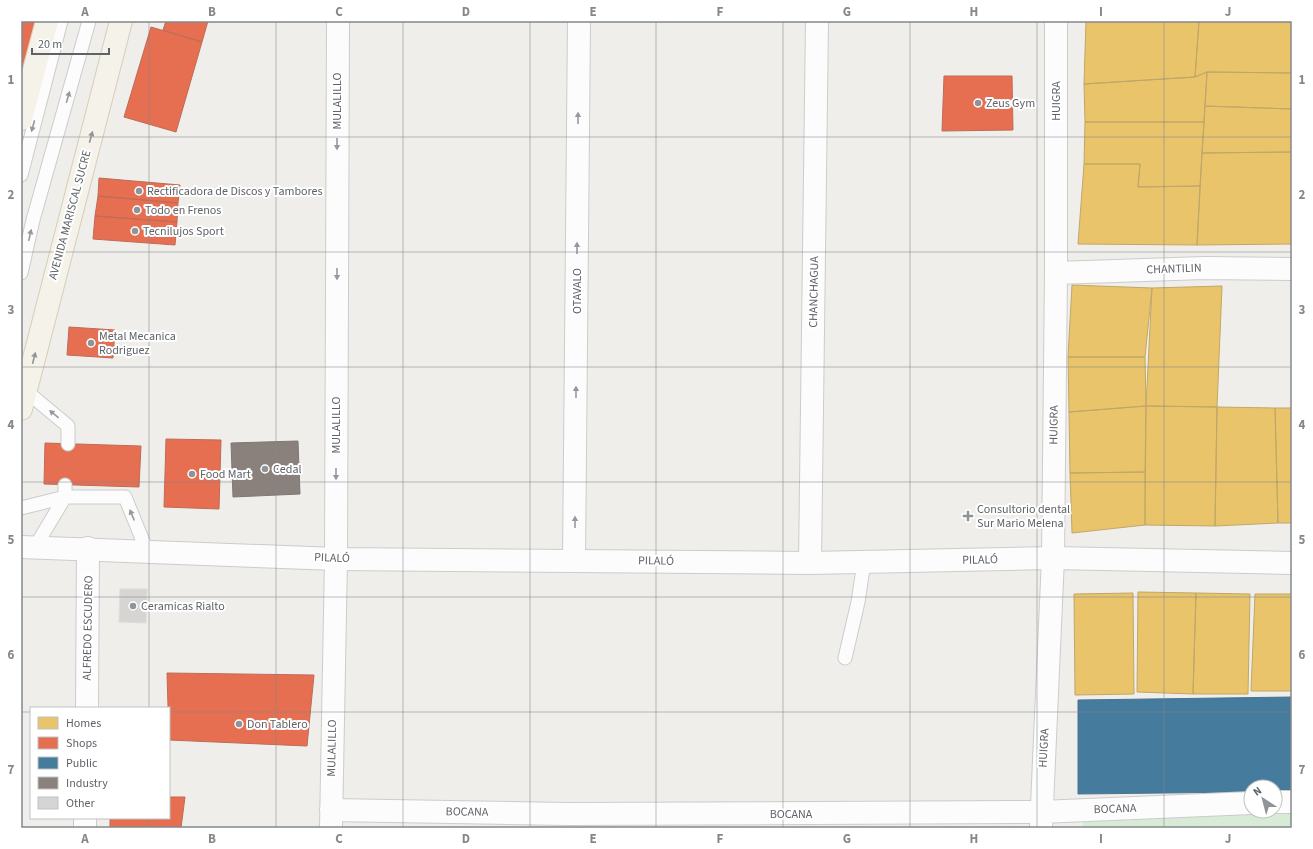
<svg xmlns="http://www.w3.org/2000/svg" width="1313" height="849" viewBox="0 0 1313 849" font-family="'Source Sans 3',sans-serif">
	<style>
		.green { fill: #d8ebd6 }
		.homes { fill: #e9c46a; stroke: #c0a769 }
		.shops { fill: #e76f51; stroke: #be6b58 }
		.public { fill: #457b9d; stroke: #4d748d }
		.industry { fill: #8a817c; stroke: #7d7876 }
		.building { fill: #d6d5d3; stroke: #deddd9 }
		.lines { fill: none; stroke-linecap: round; stroke-linejoin: round }
		.service-casing { stroke: #cbcccc; stroke-width: 15 }
		.minor-casing { stroke: #cbcccc; stroke-width: 24 }
		.tertiary-casing { stroke: #cbcccc; stroke-width: 24 }
		.primary-casing { stroke: #d7ceb8; stroke-width: 24 }
		.service { stroke: #fdfcfc; stroke-width: 13 }
		.minor { stroke: #fdfcfc; stroke-width: 22 }
		.tertiary { stroke: #fdfcfc; stroke-width: 22 }
		.primary { stroke: #f4f2e9; stroke-width: 22 }
		.oneway { fill: #96999c }
		.oneway2 { fill: #939595 }
		.grid { fill: none; stroke: #84888a; stroke-width: 1; stroke-opacity: 0.55 }
		.poi-dot { fill: #919496; stroke: #fff; stroke-width: 1.5 }
		.labels { text-anchor: middle; dominant-baseline: central; stroke-width: 4; stroke-linejoin: round; paint-order: stroke }
		.street-label { font-size: 12px; fill: #5f6368; stroke: #fff }
		.poi-label { font-size: 12px; fill: #5f6368; stroke: #fff; text-anchor: start }
		.neatline { fill: none; stroke: #84888a; stroke-width: 1.5 }
		.grid-label { font-size: 13px; text-anchor: middle; font-weight: bold; fill: #84888a }
	</style>
	<rect width="100%" height="100%" fill="#efeeea"/>
	<!-- green -->
	<path class="green" d="M1292,807V828H1083V813L1275,811Z"/>
	<!-- homes -->
	<path class="homes" d="M1086,21H1199L1195,77L1084,84Z
		M1199,21H1292V73L1207,72L1195,77Z
		M1207,72L1292,73V109L1205,106Z
		M1207,72L1204,122H1085L1084,84L1195,77Z
		M1205,106L1292,109V152L1202,153Z
		M1085,122H1204L1200,186L1138,187L1140,164H1084Z
		M1292,152V244L1197,245L1202,153Z
		M1084,164H1140L1138,187L1200,186L1197,245L1078,244Z
		M1072,285L1152,288L1145,357H1068Z
		M1222,286L1217,407L1146,406L1152,288Z
		M1068,357H1145L1146,406L1069,412Z
		M1146,406L1145,472L1070,473L1069,412Z
		M1146,406L1217,407L1215,526L1145,525Z
		M1217,407L1275,408L1278,523L1215,526Z
		M1275,408H1292V523H1278Z
		M1145,472V525L1072,533L1070,473Z
		M1138,592L1196,593L1193,694L1137,692Z
		M1133,593L1134,694L1075,695L1074,594Z
		M1196,593L1250,594L1248,694H1193Z
		M1255,594H1292V691H1251Z"/>
	<!-- shops -->
	<path class="shops" d="M21,21H36L21,77Z
		M166,21H208L202,42L163,30Z
		M151,27L202,42L176,132L124,117Z
		M944,76H1012L1013,130L942,131Z
		M99,178L180,185L178,203L98,196Z
		M98,196L178,203L177,222L95,216Z
		M95,216L177,222L175,245L93,239Z
		M69,327L115,330L113,358L67,355Z
		M166,439L221,440L219,509L164,507Z
		M45,443L141,446L139,487L44,484Z
		M167,673L314,675L307,746L169,740Z
		M169,797H185L181,828H110V818H169Z"/>
	<!-- public -->
	<path class="public" d="M1292,697V792H1275V787H1251V792L1078,794V700Z"/>
	<!-- industry -->
	<path class="industry" d="M298,441L300,494L233,497L231,443Z"/>
	<!-- building -->
	<path class="building" d="M120,589H147L146,623L119,622Z"/>
	<g class="lines">
		<defs>
			<path id="service" d="M21,175L61,21
				M21,273L33,220L89,21
				M26,391L68,426V444
				M21,508L65,497V485
				M35,547L65,497H125L147,551
				M845,658L858,602L864,562"/>
			<path id="minor" d="M1056,273L1204,268L1292,269
				M574,561L579,21
				M810,563L817,21
				M87,708L88,548
				M1275,802H1292
				M331,810L568,814L1041,812L1251,803
				M85,828V818
				M331,828L336,559L338,21
				M1041,828L1053,558L1056,273V21"/>
			<path id="tertiary" d="M21,547L336,559L810,563L1053,558L1292,563"/>
			<path id="primary" d="M21,119L47,21
				M21,409L121,21"/>
		</defs>
		<!-- service casing -->
		<use href="#service" class="service-casing"/>
		<!-- minor casing -->
		<use href="#minor" class="minor-casing"/>
		<!-- tertiary casing -->
		<use href="#tertiary" class="tertiary-casing"/>
		<!-- primary casing -->
		<use href="#primary" class="primary-casing"/>
		<!-- service -->
		<use href="#service" class="service"/>
		<!-- minor -->
		<use href="#minor" class="minor"/>
		<!-- tertiary -->
		<use href="#tertiary" class="tertiary"/>
		<!-- primary -->
		<use href="#primary" class="primary"/>
	</g>
	<!-- one-way arrows -->
	<defs><path id="oneway-solid" d="M-6-.8H1V-3.2L6.5 0L1 3.2V.8H-6Z"/></defs>
	<g class="oneway">
		<use href="#oneway-solid" transform="translate(68 97) rotate(-74)"/>
		<use href="#oneway-solid" transform="translate(578 118) rotate(-90)"/>
		<use href="#oneway-solid" transform="translate(33 126) rotate(105)"/>
		<use href="#oneway-solid" transform="translate(337 144) rotate(90)"/>
		<use href="#oneway-solid" transform="translate(30 235) rotate(-77)"/>
		<use href="#oneway-solid" transform="translate(577 248) rotate(-90)"/>
		<use href="#oneway-solid" transform="translate(337 274) rotate(90)"/>
		<use href="#oneway-solid" transform="translate(576 392) rotate(-90)"/>
		<use href="#oneway-solid" transform="translate(54 414) rotate(-141)"/>
		<use href="#oneway-solid" transform="translate(336 474) rotate(90)"/>
		<use href="#oneway-solid" transform="translate(132 515) rotate(-113)"/>
		<use href="#oneway-solid" transform="translate(575 522) rotate(-90)"/>
	</g>
	<g class="oneway2">
		<use href="#oneway-solid" transform="translate(91 137) rotate(-75)"/>
		<use href="#oneway-solid" transform="translate(34 358) rotate(-76)"/>
	</g>
	<!-- grid -->
	<path class="grid" d="M149,21V708M276,21V828M403,21V828M530,21V828M656,21V828M783,21V828M910,21V828M1037,21V828M1164,21V828M21,137H1292M21,252H1292M21,367H1292M21,482H1292M21,597H1292M21,712H31M169,712H1292M149,818V828"/>
	<!-- markers -->
	<g class="poi-dot">
		<circle cx="978" cy="103" r="4"/>
		<circle cx="139" cy="191" r="4"/>
		<circle cx="137" cy="210" r="4"/>
		<circle cx="135" cy="231" r="4"/>
		<circle cx="91" cy="343" r="4"/>
		<circle cx="265" cy="469" r="4"/>
		<circle cx="192" cy="474" r="4"/>
		<path d="M966 510h4v4h4v4h-4v4h-4v-4h-4v-4h4z"/>
		<circle cx="133" cy="606" r="4"/>
		<circle cx="239" cy="724" r="4"/>
	</g>
	<g class="labels">
		<!-- street labels -->
		<g class="street-label">
			<text transform="translate(337 101) rotate(-90)">MULALILLO</text>
			<text transform="translate(1056 101) rotate(-90)">HUIGRA</text>
			<text transform="translate(70 215) rotate(-75)">AVENIDA MARISCAL SUCRE</text>
			<text transform="translate(1174 269) rotate(-2)">CHANTILIN</text>
			<text transform="translate(577 291) rotate(-90)">OTAVALO</text>
			<text transform="translate(814 292) rotate(-89)">CHANCHAGUA</text>
			<text transform="translate(336 425) rotate(-90)">MULALILLO</text>
			<text transform="translate(1054 425) rotate(-89)">HUIGRA</text>
			<text transform="translate(332 558) rotate(2)">PILALÓ</text>
			<text transform="translate(980 560) rotate(-1)">PILALÓ</text>
			<text transform="translate(656 561) rotate(1)">PILALÓ</text>
			<text transform="translate(88 628) rotate(-89)">ALFREDO ESCUDERO</text>
			<text transform="translate(332 748) rotate(-89)">MULALILLO</text>
			<text transform="translate(1044 748) rotate(-87)">HUIGRA</text>
			<text transform="translate(1115 809) rotate(-2)">BOCANA</text>
			<text transform="translate(467 812) rotate(1)">BOCANA</text>
			<text x="791" y="814">BOCANA</text>
		</g>
		<!-- poi labels -->
		<g class="poi-label">
			<text x="986" y="103">Zeus Gym</text>
			<text x="147" y="191">Rectificadora de Discos y Tambores</text>
			<text x="145" y="210">Todo en Frenos</text>
			<text x="143" y="231">Tecnilujos Sport</text>
			<text x="99" y="336">Metal Mecanica<tspan x="99" dy="14">Rodriguez</tspan></text>
			<text x="273" y="469">Cedal</text>
			<text x="200" y="474">Food Mart</text>
			<text x="977" y="509">Consultorio dental<tspan x="977" dy="14">Sur Mario Melena</tspan></text>
			<text x="141" y="606">Ceramicas Rialto</text>
			<text x="247" y="724">Don Tablero</text>
		</g>
	</g>
	<!-- border -->
	<rect width="1313" height="849" fill="none" stroke="#ffffff" stroke-width="44"/>
	<!-- legend -->
	<rect x="30" y="707" width="140" height="112" fill="#ffffff" stroke="#bfc1c3"/>
	<rect x="38" y="717" width="20" height="12" fill="#e9c46a" stroke="#bfc1c3"/>
	<text x="66" y="727" font-size="12" fill="#5f6368">Homes</text>
	<rect x="38" y="737" width="20" height="12" fill="#e76f51" stroke="#bfc1c3"/>
	<text x="66" y="747" font-size="12" fill="#5f6368">Shops</text>
	<rect x="38" y="757" width="20" height="12" fill="#457b9d" stroke="#bfc1c3"/>
	<text x="66" y="767" font-size="12" fill="#5f6368">Public</text>
	<rect x="38" y="777" width="20" height="12" fill="#8a817c" stroke="#bfc1c3"/>
	<text x="66" y="787" font-size="12" fill="#5f6368">Industry</text>
	<rect x="38" y="797" width="20" height="12" fill="#d6d5d3" stroke="#bfc1c3"/>
	<text x="66" y="807" font-size="12" fill="#5f6368">Other</text>
	<!-- north arrow -->
	<g transform="translate(1263 799) rotate(324)"><circle r="19" fill="#ffffff" stroke="#bfc1c3"/>
	<path d="M0-3L7 15L0 10L-7 15Z" fill="#919496"/>
	<text y="-6" font-size="11" font-weight="bold" text-anchor="middle" fill="#5f6368">N</text>
	</g>
	<!-- scale -->
	<path d="M32 48v6h77v-6" fill="none" stroke="#5f6368" stroke-width="2"/>
	<text x="38" y="48" font-size="12" fill="#5f6368" stroke="#ffffff" stroke-width="3" paint-order="stroke">20 m</text>
	<rect x="22" y="22" width="1269" height="805" class="neatline"/>
	<g class="grid-label">
		<text x="85" y="16">A</text>
		<text x="212" y="16">B</text>
		<text x="339" y="16">C</text>
		<text x="466" y="16">D</text>
		<text x="593" y="16">E</text>
		<text x="720" y="16">F</text>
		<text x="847" y="16">G</text>
		<text x="974" y="16">H</text>
		<text x="1101" y="16">I</text>
		<text x="1228" y="16">J</text>
		<text x="11" y="84">1</text>
		<text x="1302" y="84">1</text>
		<text x="11" y="199">2</text>
		<text x="1302" y="199">2</text>
		<text x="11" y="314">3</text>
		<text x="1302" y="314">3</text>
		<text x="11" y="429">4</text>
		<text x="1302" y="429">4</text>
		<text x="11" y="544">5</text>
		<text x="1302" y="544">5</text>
		<text x="11" y="659">6</text>
		<text x="1302" y="659">6</text>
		<text x="11" y="774">7</text>
		<text x="1302" y="774">7</text>
		<text x="85" y="843">A</text>
		<text x="212" y="843">B</text>
		<text x="339" y="843">C</text>
		<text x="466" y="843">D</text>
		<text x="593" y="843">E</text>
		<text x="720" y="843">F</text>
		<text x="847" y="843">G</text>
		<text x="974" y="843">H</text>
		<text x="1101" y="843">I</text>
		<text x="1228" y="843">J</text>
	</g>
</svg>
